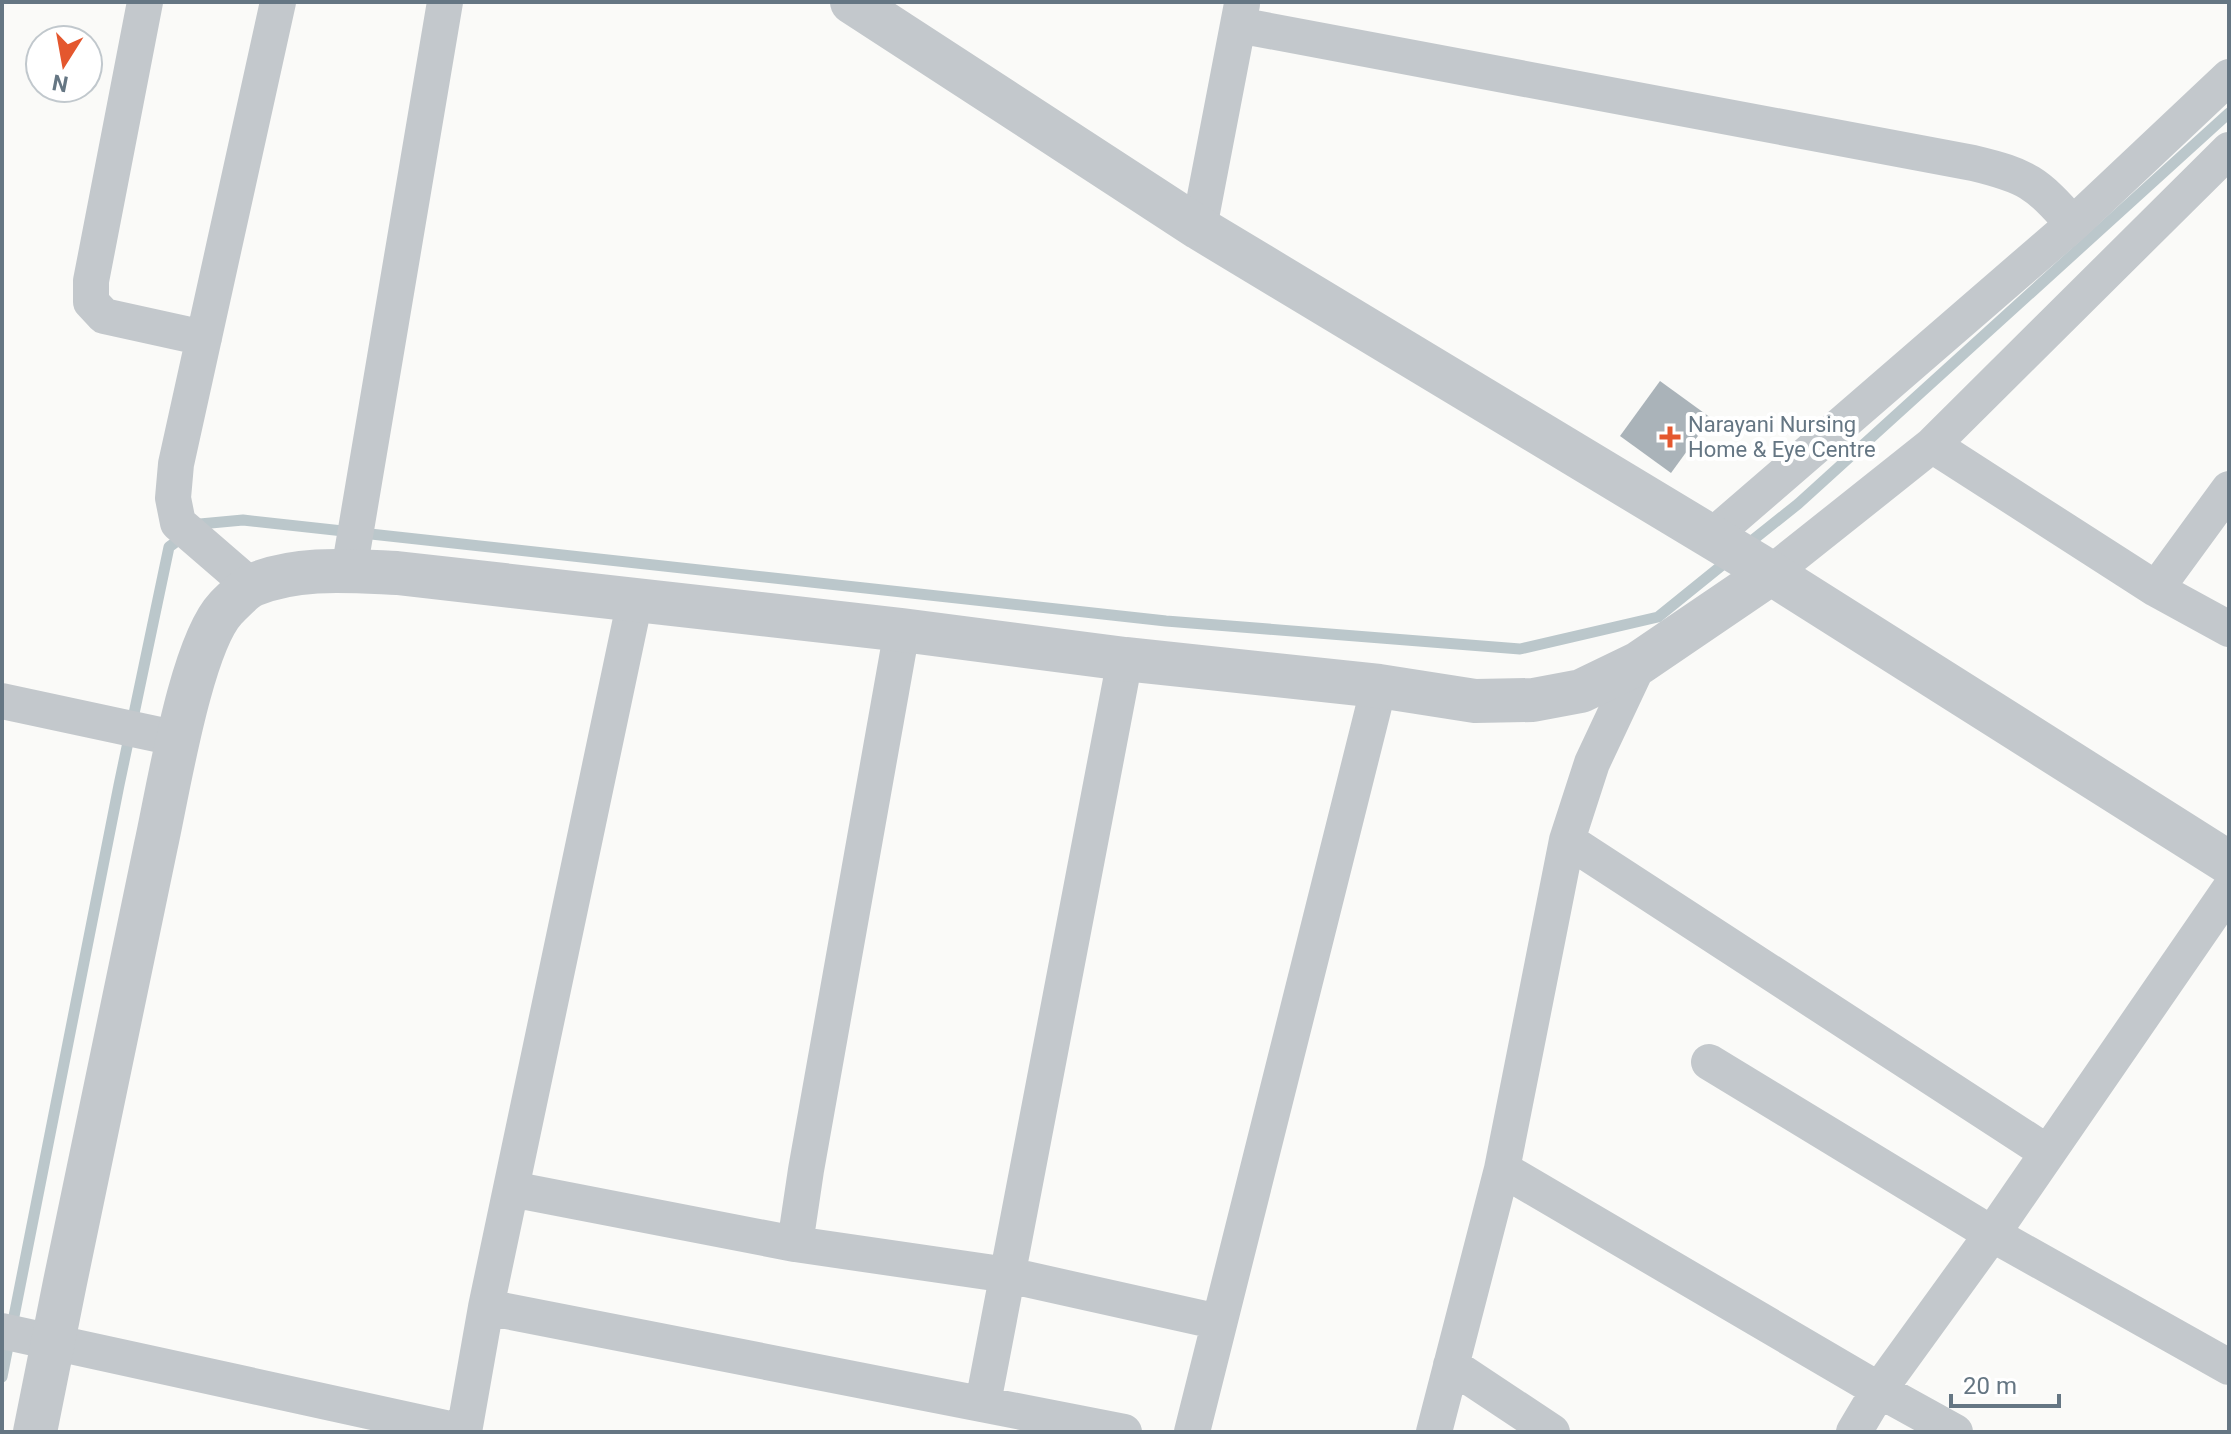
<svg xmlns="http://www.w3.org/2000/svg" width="2231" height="1434" viewBox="0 0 2231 1434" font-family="Roboto,sans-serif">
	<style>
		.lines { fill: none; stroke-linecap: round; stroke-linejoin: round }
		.stream { stroke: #bbc7cb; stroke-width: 11 }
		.building { fill: #aab3b9 }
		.minor { stroke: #c3c8cc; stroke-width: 36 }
		.tertiary { stroke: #c3c8cc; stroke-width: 44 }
		.poi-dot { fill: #e4572e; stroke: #fff; stroke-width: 3 }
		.labels { text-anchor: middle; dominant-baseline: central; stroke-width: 8; stroke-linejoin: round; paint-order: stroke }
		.poi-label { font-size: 22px; fill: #657683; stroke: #fff; text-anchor: start }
	</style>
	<rect width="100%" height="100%" fill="#fafaf8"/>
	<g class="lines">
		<!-- stream -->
		<path class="stream" d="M1744,547L1798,504L2229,113
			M2,1377L119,785L169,547L200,524L243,520L1166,621L1520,649L1658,617L1731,558"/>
	</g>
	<!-- building -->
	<path class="building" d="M1660,381L1711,418L1671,473L1620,436Z"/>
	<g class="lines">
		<!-- minor -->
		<path class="minor" d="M145,2L91,281V302L104,316L204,338
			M1238,25L1973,163C2027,176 2036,182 2073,224
			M1199,228L1242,4
			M1932,445L2156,589L2229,629
			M1710,538L2073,224L2229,77
			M349,571L445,2
			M1770,574L1932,445L2229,150
			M251,586L178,523L173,498L176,464L278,2
			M2156,589L2229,489
			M902,630L806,1170L795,1244L1008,1275L1219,1322
			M2,701L179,739
			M1567,840L2048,1153
			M1709,1062L1992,1234L2229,1367
			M1502,1169L1879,1390L1955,1432
			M511,1189L795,1244
			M486,1307L1124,1432
			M2,1331L464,1432
			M1451,1365L1552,1432
			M983,1403L1125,659
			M464,1432L486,1307L635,600
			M1192,1432L1379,686
			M1434,1432L1502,1169L1567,840L1592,763L1639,663
			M1854,1432L1879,1390L1992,1234L2229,890"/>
		<!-- tertiary -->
		<path class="tertiary" d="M852,2L1199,228L1758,565L2229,863
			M35,1432C74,1236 114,1040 156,845C168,791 191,645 226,608C233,601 244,589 253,585C298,566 350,571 397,573L902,630L1125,659L1379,686L1475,701L1533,700L1581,691L1639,663L1770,574"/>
	</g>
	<!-- markers -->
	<path class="poi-dot" d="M1666 425h8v8h8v8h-8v8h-8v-8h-8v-8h8z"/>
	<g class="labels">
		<!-- poi labels -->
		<g class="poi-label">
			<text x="1688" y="424">Narayani Nursing<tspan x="1688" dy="25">Home &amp; Eye Centre</tspan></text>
		</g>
	</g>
	<!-- border -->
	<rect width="2231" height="1434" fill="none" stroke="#657683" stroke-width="8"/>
	<!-- north arrow -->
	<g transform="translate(64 64) rotate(191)"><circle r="38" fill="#ffffff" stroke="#c1c8cd" stroke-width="2"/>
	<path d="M0-6L14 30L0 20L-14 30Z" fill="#e4572e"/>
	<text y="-12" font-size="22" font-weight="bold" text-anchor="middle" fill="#657683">N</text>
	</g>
	<!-- scale -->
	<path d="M1951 1394v12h108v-12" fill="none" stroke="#657683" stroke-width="4"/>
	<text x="1963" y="1394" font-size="24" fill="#657683" stroke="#ffffff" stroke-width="6" paint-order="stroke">20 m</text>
</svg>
